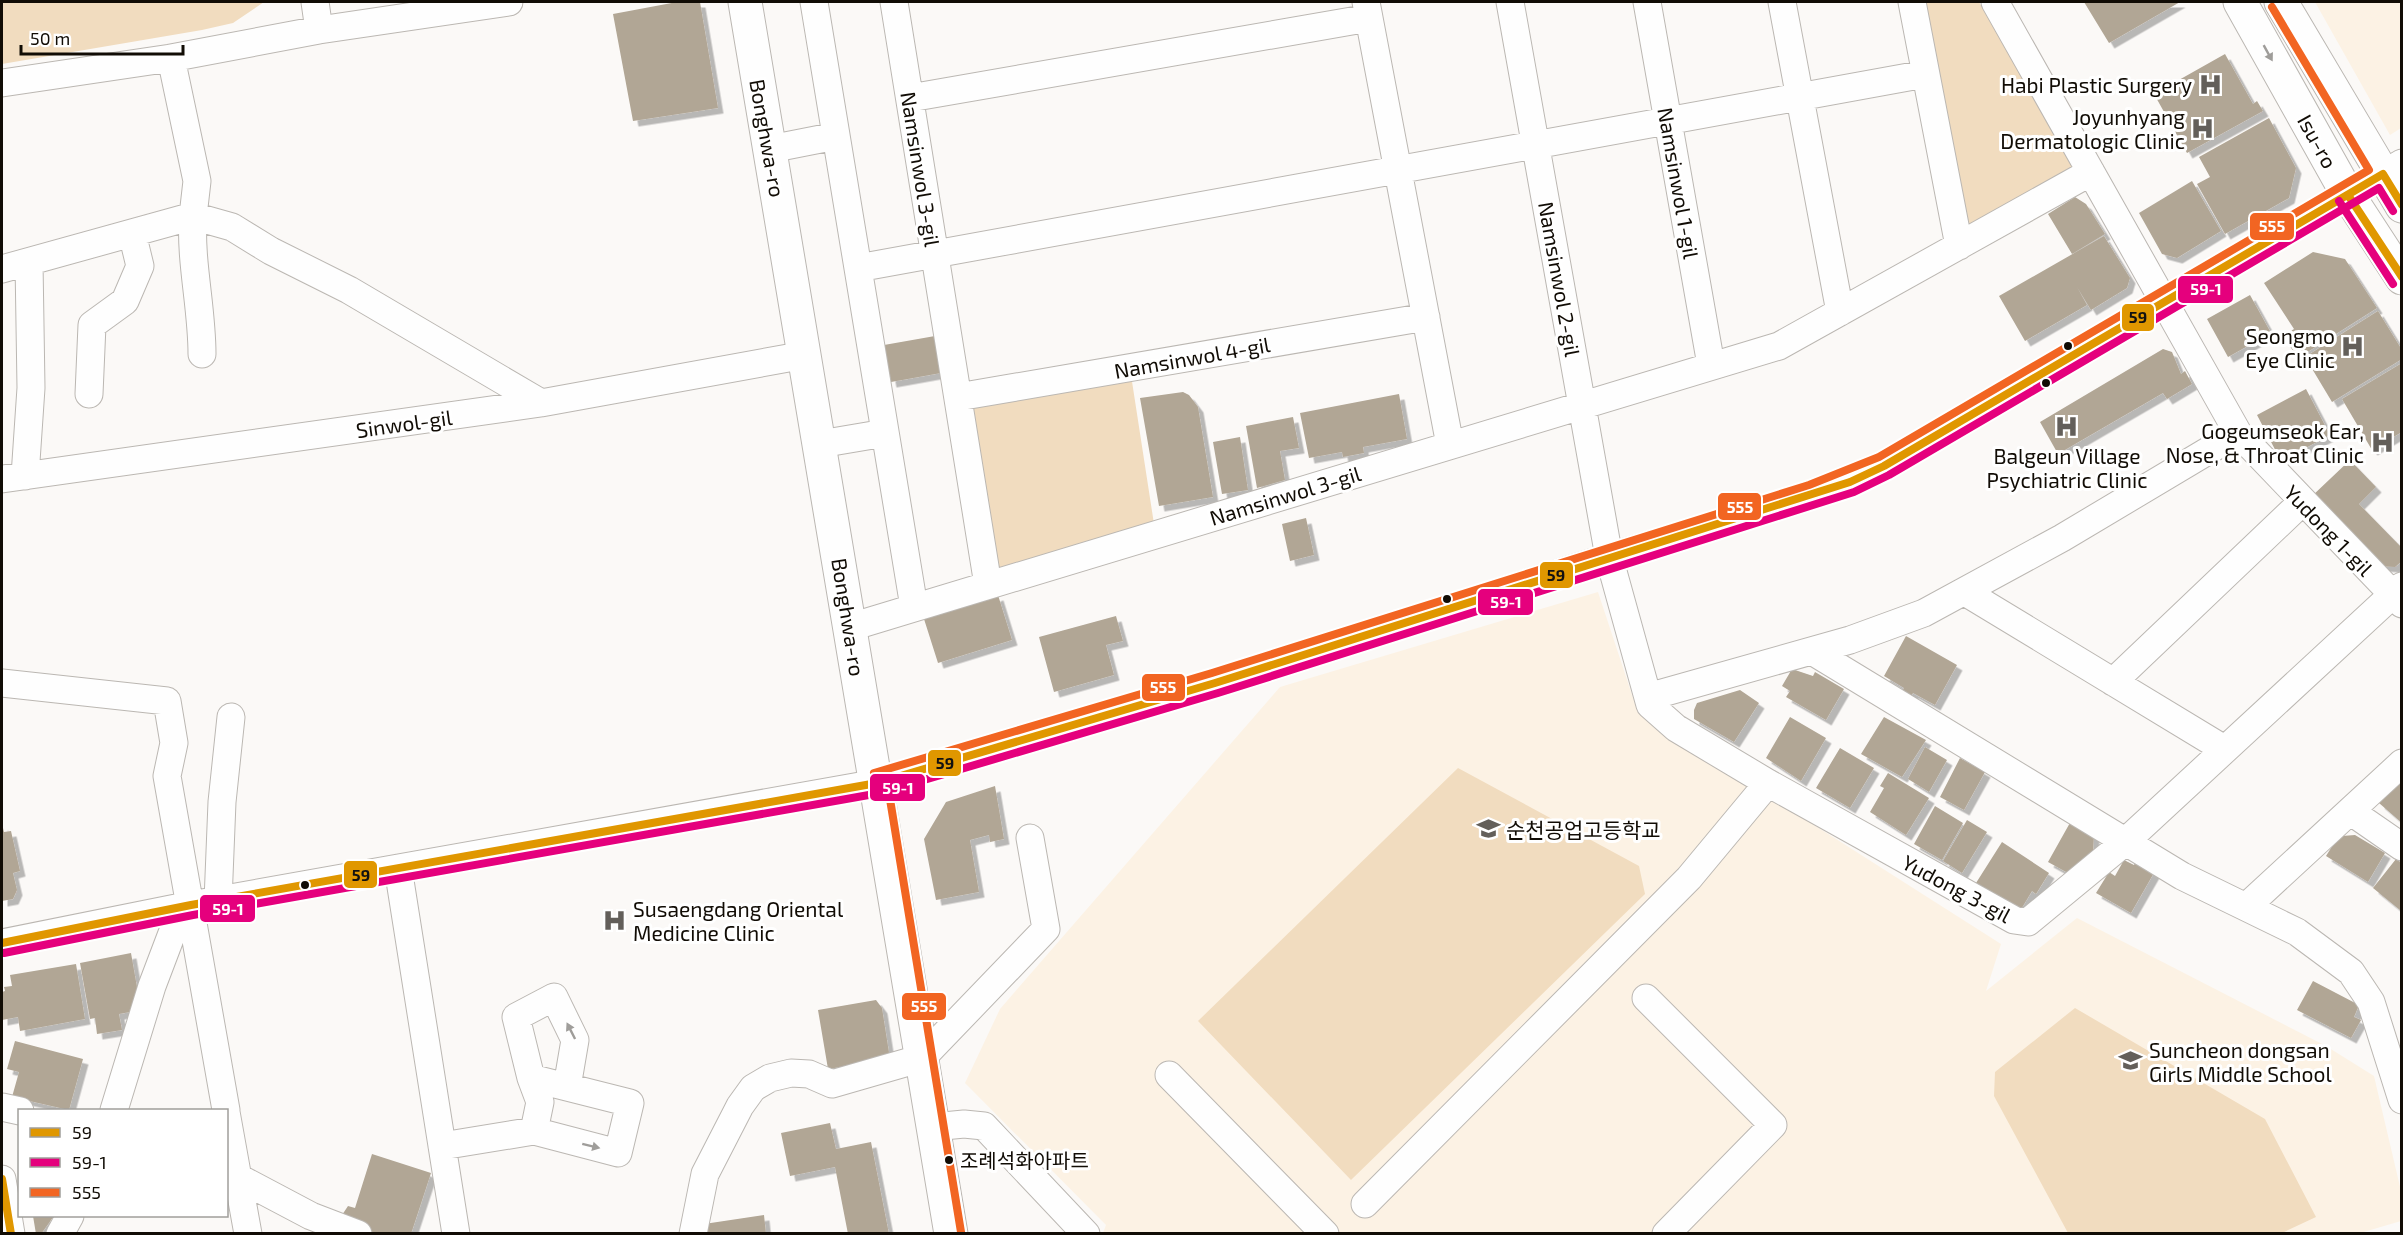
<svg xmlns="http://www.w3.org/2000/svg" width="2403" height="1235" viewBox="0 0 2403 1235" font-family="'Exo 2','Noto Sans KR',sans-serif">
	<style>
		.built { fill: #fcf2e4 }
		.green { fill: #f1dcbf }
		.building { fill: #b1a695; filter: url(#shadow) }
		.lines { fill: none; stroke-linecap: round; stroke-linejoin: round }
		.minor-casing { stroke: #bbb7b2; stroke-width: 29 }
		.major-casing { stroke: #bbb7b2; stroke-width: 35 }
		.minor { stroke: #fefefe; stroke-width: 27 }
		.major { stroke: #fefefe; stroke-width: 33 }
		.bus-1-casing { stroke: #fff; stroke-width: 12 }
		.bus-2-casing { stroke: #fff; stroke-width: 12 }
		.bus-3-casing { stroke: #fff; stroke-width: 12 }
		.bus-1 { stroke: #e09700; stroke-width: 8 }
		.bus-2 { stroke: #e5007d; stroke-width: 8 }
		.bus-3 { stroke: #f26522; stroke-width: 8 }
		.oneway { fill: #9f9d9a }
		.bus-dot { fill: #110c05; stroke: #fff; stroke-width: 2 }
		.labels { text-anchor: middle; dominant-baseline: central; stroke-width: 6; stroke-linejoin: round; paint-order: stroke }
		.bus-label { font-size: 20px; fill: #110c05; stroke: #fff; text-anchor: start }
		.poi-label { font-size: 21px; fill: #110c05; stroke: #fff; text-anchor: end }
		.street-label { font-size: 21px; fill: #110c05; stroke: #fff }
		.line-badge { stroke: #fff; stroke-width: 2 }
		.badge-label { font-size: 16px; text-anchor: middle; font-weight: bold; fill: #fff }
		.pale-badge-label { font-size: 16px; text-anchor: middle; font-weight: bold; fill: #111 }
	</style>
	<defs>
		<filter id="shadow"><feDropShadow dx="5.5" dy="5.5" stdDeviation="0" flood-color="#0004"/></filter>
	</defs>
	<rect width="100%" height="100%" fill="#fbf9f7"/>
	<!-- built -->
	<path class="built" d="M2315,2H2401V128L2390,135Z
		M1598,592L1638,713L2001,944L1986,991L2077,918L2326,1046L2374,1076L2401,1191V1221L2357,1234L1103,1233L1106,1225L965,1083L1000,1009L1280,687Z"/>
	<!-- green -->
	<path class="green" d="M2,2H264L233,23L202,30L2,64Z
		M1922,2H1979L2078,167L1966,228Z
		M1131,375L1154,524L994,573L966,403Z
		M1458,768L1639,866L1645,894L1351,1180L1198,1021Z
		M2075,1008L2265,1119L2316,1217L2282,1233H2068L1994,1096L1995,1072Z"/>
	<!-- building -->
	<path class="building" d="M677,2H700L718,108L633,121L613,14Z
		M2084,2H2180L2109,43Z
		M2225,54L2253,104L2257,101L2263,111L2187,153L2154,94Z
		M2269,118L2296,168L2289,198L2225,234L2197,184L2210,177L2199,157Z
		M2192,181L2221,231L2177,258L2162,254L2139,213Z
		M2075,197L2086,204L2105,234L2072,254L2048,214Z
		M2104,236L2130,278L2127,288L2091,310L2077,287L2087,305L2025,341L1999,296Z
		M2313,252L2345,259L2377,308L2298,358L2283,336L2294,329L2264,283Z
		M2250,295L2271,333L2228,357L2207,319Z
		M2378,311L2402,350V359L2332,402L2305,357Z
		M935,336L941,373L891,382L884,345Z
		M2163,349L2172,352L2181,374L2185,371L2192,384L2167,399L2163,393L2058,454L2040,422Z
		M2402,363L2400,433L2372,450L2342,399Z
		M2306,389L2330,435L2281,461L2257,415Z
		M1183,392L1189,395L1198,407L1213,497L1159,506L1140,398Z
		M1399,394L1407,439L1363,447L1364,453L1343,457L1342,452L1309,458L1300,413Z
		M1293,417L1299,448L1280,451L1285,480L1257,488L1246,426Z
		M1240,437L1248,490L1222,494L1213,442Z
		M2350,460L2376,487L2359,504L2402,548V561L2395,567L2378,566L2311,497Z
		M1306,518L1314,555L1290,561L1282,524Z
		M998,595L1012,640L938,663L924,619Z
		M1116,616L1123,641L1106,645L1114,675L1054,692L1039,637Z
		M1906,636L1957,665L1935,705L1913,693L1910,698L1901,693L1904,688L1884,676Z
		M1792,669L1813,676L1815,672L1844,689L1826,720L1786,697L1790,691L1782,686Z
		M1740,690L1759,703L1734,742L1694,719V710L1697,703Z
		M1790,717L1826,738L1801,781L1766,758Z
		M1884,717L1926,740L1902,777L1861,754Z
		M1925,747L1947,760L1929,792L1908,779Z
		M1840,748L1874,768L1850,808L1816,788Z
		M1960,758L1985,772L1964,810L1940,797Z
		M1888,773L1929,798L1906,835L1870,812L1884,788L1880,786Z
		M2402,778V823L2379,803Z
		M995,786L1004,839L990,842L989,835L970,840L979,892L936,900L924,839L946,802Z
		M1935,806L1963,823L1942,860L1914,844Z
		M1967,820L1987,832L1962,873L1943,861Z
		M2071,821L2094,833L2093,853L2068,873L2048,862Z
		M2,824L4,832L11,831L20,871L13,873L17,890L13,899L2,901Z
		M2355,835L2385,853L2368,882L2326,856L2336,840L2342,836Z
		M2002,842L2049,873L2036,894L2032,891L2020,911L1976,883Z
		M2396,859L2402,863L2400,910L2373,888Z
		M2124,860L2134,865L2136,861L2155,871L2131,913L2096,893L2109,872L2115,876Z
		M131,953L141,1010L119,1014L122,1030L97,1034L95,1018L90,1019L80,963Z
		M76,964L85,1019L20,1031L18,1017L2,1020V992L5,991L4,987L12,986L10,975Z
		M2313,981L2359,1005L2354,1017L2361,1020L2351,1038L2297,1010Z
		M876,1000L882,1008L890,1059L828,1069L818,1010Z
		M15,1041L83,1059L69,1110L12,1097L19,1072L7,1069Z
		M830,1123L836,1149L871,1142L889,1234H848L835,1167L790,1176L781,1133Z
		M372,1154L431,1173L411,1234H375L338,1221L348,1206L355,1208Z
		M764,1215L766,1234H702L704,1224Z
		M33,1216H54L41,1234H36Z"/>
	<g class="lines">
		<defs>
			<path id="minor" d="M814,2L914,607
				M894,2L988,585
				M1366,2L1450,445
				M1510,2L1609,557L1650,705L1676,728L1768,783L2014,920L2028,922L2125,842L2402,586
				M1647,2L1711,365
				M1782,2L1840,312
				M1912,2L1959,246
				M1995,2L2238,433L2402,604
				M319,30L509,2
				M171,58L197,181L193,216L232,227L271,251L349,290L541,403
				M2,83L171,58L319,30L315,2
				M910,98L1369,18
				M770,149L836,136
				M858,268L1925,74
				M2,269L193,216C190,262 202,307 202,354
				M89,394L92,325L125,301L140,266L132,233
				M958,397L1426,317
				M820,444L885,433
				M25,476L31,388L29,262
				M2,479L541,403L805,355
				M1965,592L2224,749
				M851,627L1779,346L2091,172
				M1812,651L2182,876L2297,932L2351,972L2371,1002L2402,1100
				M2113,682L2302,502
				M2,683L167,701L174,743L167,776L226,1110
				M1648,697L1850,640L1924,613L2062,538L2238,433
				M2350,811L2402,847
				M398,868L456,1234
				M218,901L222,802L231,717
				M2246,907L2402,763
				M2,943L191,905L877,783L1215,683L1609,557L1813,495L1884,466L2402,163
				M1646,998L1773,1125L1666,1234
				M1169,1075L1325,1234
				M531,1078L516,1017L554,997L575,1040L567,1087
				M2,1107L20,1111
				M114,1110L152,986L182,907
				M226,1112L248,1234
				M933,1127L964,1124L984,1126L1086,1234
				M442,1146L534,1131L618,1153L630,1103L531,1078L540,1102L534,1131
				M226,1174L241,1179L311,1216L358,1234
				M2,1179L11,1234
				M1365,1204L1689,878L1768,783
				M60,1234L70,1216
				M693,1234L705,1174L740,1106L753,1088L770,1078L791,1073L809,1074L832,1084L922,1058L1046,929L1030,838"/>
			<path id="major" d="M745,2L951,1234
				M2240,2L2348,195L2402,278
				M2281,2L2402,206"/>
		</defs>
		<!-- minor casing -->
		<use href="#minor" class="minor-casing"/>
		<!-- major casing -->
		<use href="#major" class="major-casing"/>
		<!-- minor -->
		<use href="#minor" class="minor"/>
		<!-- major -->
		<use href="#major" class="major"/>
		<defs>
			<path id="bus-1" d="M2348,195L2402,277
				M2,943L191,905L877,783L1215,683L1850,482L1884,466L2383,174L2402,205
				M2,1179L11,1234"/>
			<path id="bus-2" d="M2339,201L2393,284
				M4,953L193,915L880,793L1218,693L1854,492L1889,475L2379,188L2393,211"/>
			<path id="bus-3" d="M874,773L1212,673L1809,485L1879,457L2369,170L2272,7
				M887,781L961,1232"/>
		</defs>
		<!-- bus-1 casing -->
		<use href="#bus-1" class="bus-1-casing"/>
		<!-- bus-2 casing -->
		<use href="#bus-2" class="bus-2-casing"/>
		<!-- bus-3 casing -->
		<use href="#bus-3" class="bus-3-casing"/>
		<!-- bus-1 -->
		<use href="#bus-1" class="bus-1"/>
		<!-- bus-2 -->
		<use href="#bus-2" class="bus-2"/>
		<!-- bus-3 -->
		<use href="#bus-3" class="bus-3"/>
	</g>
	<!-- one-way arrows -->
	<defs><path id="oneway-solid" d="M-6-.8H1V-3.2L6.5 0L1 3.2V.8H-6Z" transform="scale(1.5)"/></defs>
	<g class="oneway">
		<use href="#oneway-solid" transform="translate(2268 53) rotate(61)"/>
		<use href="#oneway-solid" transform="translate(571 1031) rotate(-117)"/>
		<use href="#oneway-solid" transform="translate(591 1146) rotate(14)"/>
	</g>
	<!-- icons -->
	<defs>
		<symbol id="hospital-bare" viewBox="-9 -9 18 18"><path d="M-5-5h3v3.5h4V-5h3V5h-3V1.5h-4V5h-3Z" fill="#635f5a" stroke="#fff" stroke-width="2.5" paint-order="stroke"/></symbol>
		<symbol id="school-bare" viewBox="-9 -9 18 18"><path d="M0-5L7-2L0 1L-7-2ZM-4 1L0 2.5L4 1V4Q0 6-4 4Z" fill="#635f5a" stroke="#fff" stroke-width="2.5" paint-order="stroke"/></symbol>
	</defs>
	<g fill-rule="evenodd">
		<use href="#hospital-bare" x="2194" y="68" width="33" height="33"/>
		<use href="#hospital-bare" x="2186" y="112" width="33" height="33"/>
		<use href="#hospital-bare" x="2336" y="330" width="33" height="33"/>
		<use href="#hospital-bare" x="2050" y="410" width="33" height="33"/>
		<use href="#hospital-bare" x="2366" y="426" width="33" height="33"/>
		<use href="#school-bare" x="1472" y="812" width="33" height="33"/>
		<use href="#hospital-bare" x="598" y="904" width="33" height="33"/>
		<use href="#school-bare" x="2114" y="1044" width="33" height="33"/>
	</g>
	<!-- markers -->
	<g class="bus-dot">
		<circle cx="2068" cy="346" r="5"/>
		<circle cx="2046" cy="383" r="5"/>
		<circle cx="1447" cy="599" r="5"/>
		<circle cx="305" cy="885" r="5"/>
		<circle cx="949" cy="1160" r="5"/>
	</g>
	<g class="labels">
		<!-- bus labels -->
		<g class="bus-label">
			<text x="960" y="1160">조례석화아파트</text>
		</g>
		<!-- poi labels -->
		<g class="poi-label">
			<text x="2192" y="84">Habi Plastic Surgery</text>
			<text x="2185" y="116">Joyunhyang<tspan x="2185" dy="24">Dermatologic Clinic</tspan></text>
			<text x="2335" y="335">Seongmo<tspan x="2335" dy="24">Eye Clinic</tspan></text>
			<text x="2364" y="430">Gogeumseok Ear,<tspan x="2364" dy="24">Nose, &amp; Throat Clinic</tspan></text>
			<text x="2067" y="455" text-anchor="middle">Balgeun Village<tspan x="2067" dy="24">Psychiatric Clinic</tspan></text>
			<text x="1506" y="829" text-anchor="start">순천공업고등학교</text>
			<text x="633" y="908" text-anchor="start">Susaengdang Oriental<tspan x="633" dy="24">Medicine Clinic</tspan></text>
			<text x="2149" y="1049" text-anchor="start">Suncheon dongsan<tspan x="2149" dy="24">Girls Middle School</tspan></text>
		</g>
		<!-- street labels -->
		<g class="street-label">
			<text transform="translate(768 138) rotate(80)">Bonghwa-ro</text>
			<text transform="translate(2318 141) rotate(61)">Isu-ro</text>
			<text transform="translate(921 169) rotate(81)">Namsinwol 3-gil</text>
			<text transform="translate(1679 183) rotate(80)">Namsinwol 1-gil</text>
			<text transform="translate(1560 279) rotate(80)">Namsinwol 2-gil</text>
			<text transform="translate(1192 357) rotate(-10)">Namsinwol 4-gil</text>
			<text transform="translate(404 423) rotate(-8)">Sinwol-gil</text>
			<text transform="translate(1285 495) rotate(-17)">Namsinwol 3-gil</text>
			<text transform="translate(2329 530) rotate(46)">Yudong 1-gil</text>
			<text transform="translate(849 617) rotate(81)">Bonghwa-ro</text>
			<text transform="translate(1957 888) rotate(28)">Yudong 3-gil</text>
		</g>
	</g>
	<g class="line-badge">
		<rect x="2249" y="212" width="46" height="29" rx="6" fill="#f26522"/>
		<rect x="2177" y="275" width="57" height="29" rx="6" fill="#e5007d"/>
		<rect x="2121" y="303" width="34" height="29" rx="6" fill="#e09700"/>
		<rect x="1717" y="492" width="45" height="29" rx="6" fill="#f26522"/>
		<rect x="1539" y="561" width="35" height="28" rx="6" fill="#e09700"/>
		<rect x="1477" y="588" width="57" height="28" rx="6" fill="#e5007d"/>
		<rect x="1141" y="673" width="45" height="29" rx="6" fill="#f26522"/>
		<rect x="927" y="749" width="35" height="28" rx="6" fill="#e09700"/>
		<rect x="869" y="773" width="57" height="29" rx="6" fill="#e5007d"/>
		<rect x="343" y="860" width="35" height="29" rx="6" fill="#e09700"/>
		<rect x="199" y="894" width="57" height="29" rx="6" fill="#e5007d"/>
		<rect x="901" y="992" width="46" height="29" rx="6" fill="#f26522"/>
	</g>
	<g class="badge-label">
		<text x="2272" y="232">555</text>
		<text x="2206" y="295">59-1</text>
		<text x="1740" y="513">555</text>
		<text x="1506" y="608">59-1</text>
		<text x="1163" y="693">555</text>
		<text x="898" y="794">59-1</text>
		<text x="228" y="915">59-1</text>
		<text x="924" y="1012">555</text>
	</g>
	<g class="pale-badge-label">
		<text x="2138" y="323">59</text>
		<text x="1556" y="581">59</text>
		<text x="945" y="769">59</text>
		<text x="361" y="881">59</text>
	</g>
	<!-- border -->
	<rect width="2403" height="1235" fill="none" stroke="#110c05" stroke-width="6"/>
	<!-- legend -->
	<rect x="18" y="1109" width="210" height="108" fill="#ffffff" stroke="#a09e9b" stroke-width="1.5"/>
	<rect x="30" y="1128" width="30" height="9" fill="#e09700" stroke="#a09e9b" stroke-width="1.5"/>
	<text x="72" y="1139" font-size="18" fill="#110c05">59</text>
	<rect x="30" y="1158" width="30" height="9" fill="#e5007d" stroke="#a09e9b" stroke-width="1.5"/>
	<text x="72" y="1169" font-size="18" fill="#110c05">59-1</text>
	<rect x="30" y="1188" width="30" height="9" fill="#f26522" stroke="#a09e9b" stroke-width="1.5"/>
	<text x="72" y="1199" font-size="18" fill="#110c05">555</text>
	<!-- scale -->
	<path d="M21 45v9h162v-9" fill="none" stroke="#110c05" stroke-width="3"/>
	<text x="30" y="45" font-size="18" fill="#110c05" stroke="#ffffff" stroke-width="4.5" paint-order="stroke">50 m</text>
</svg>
